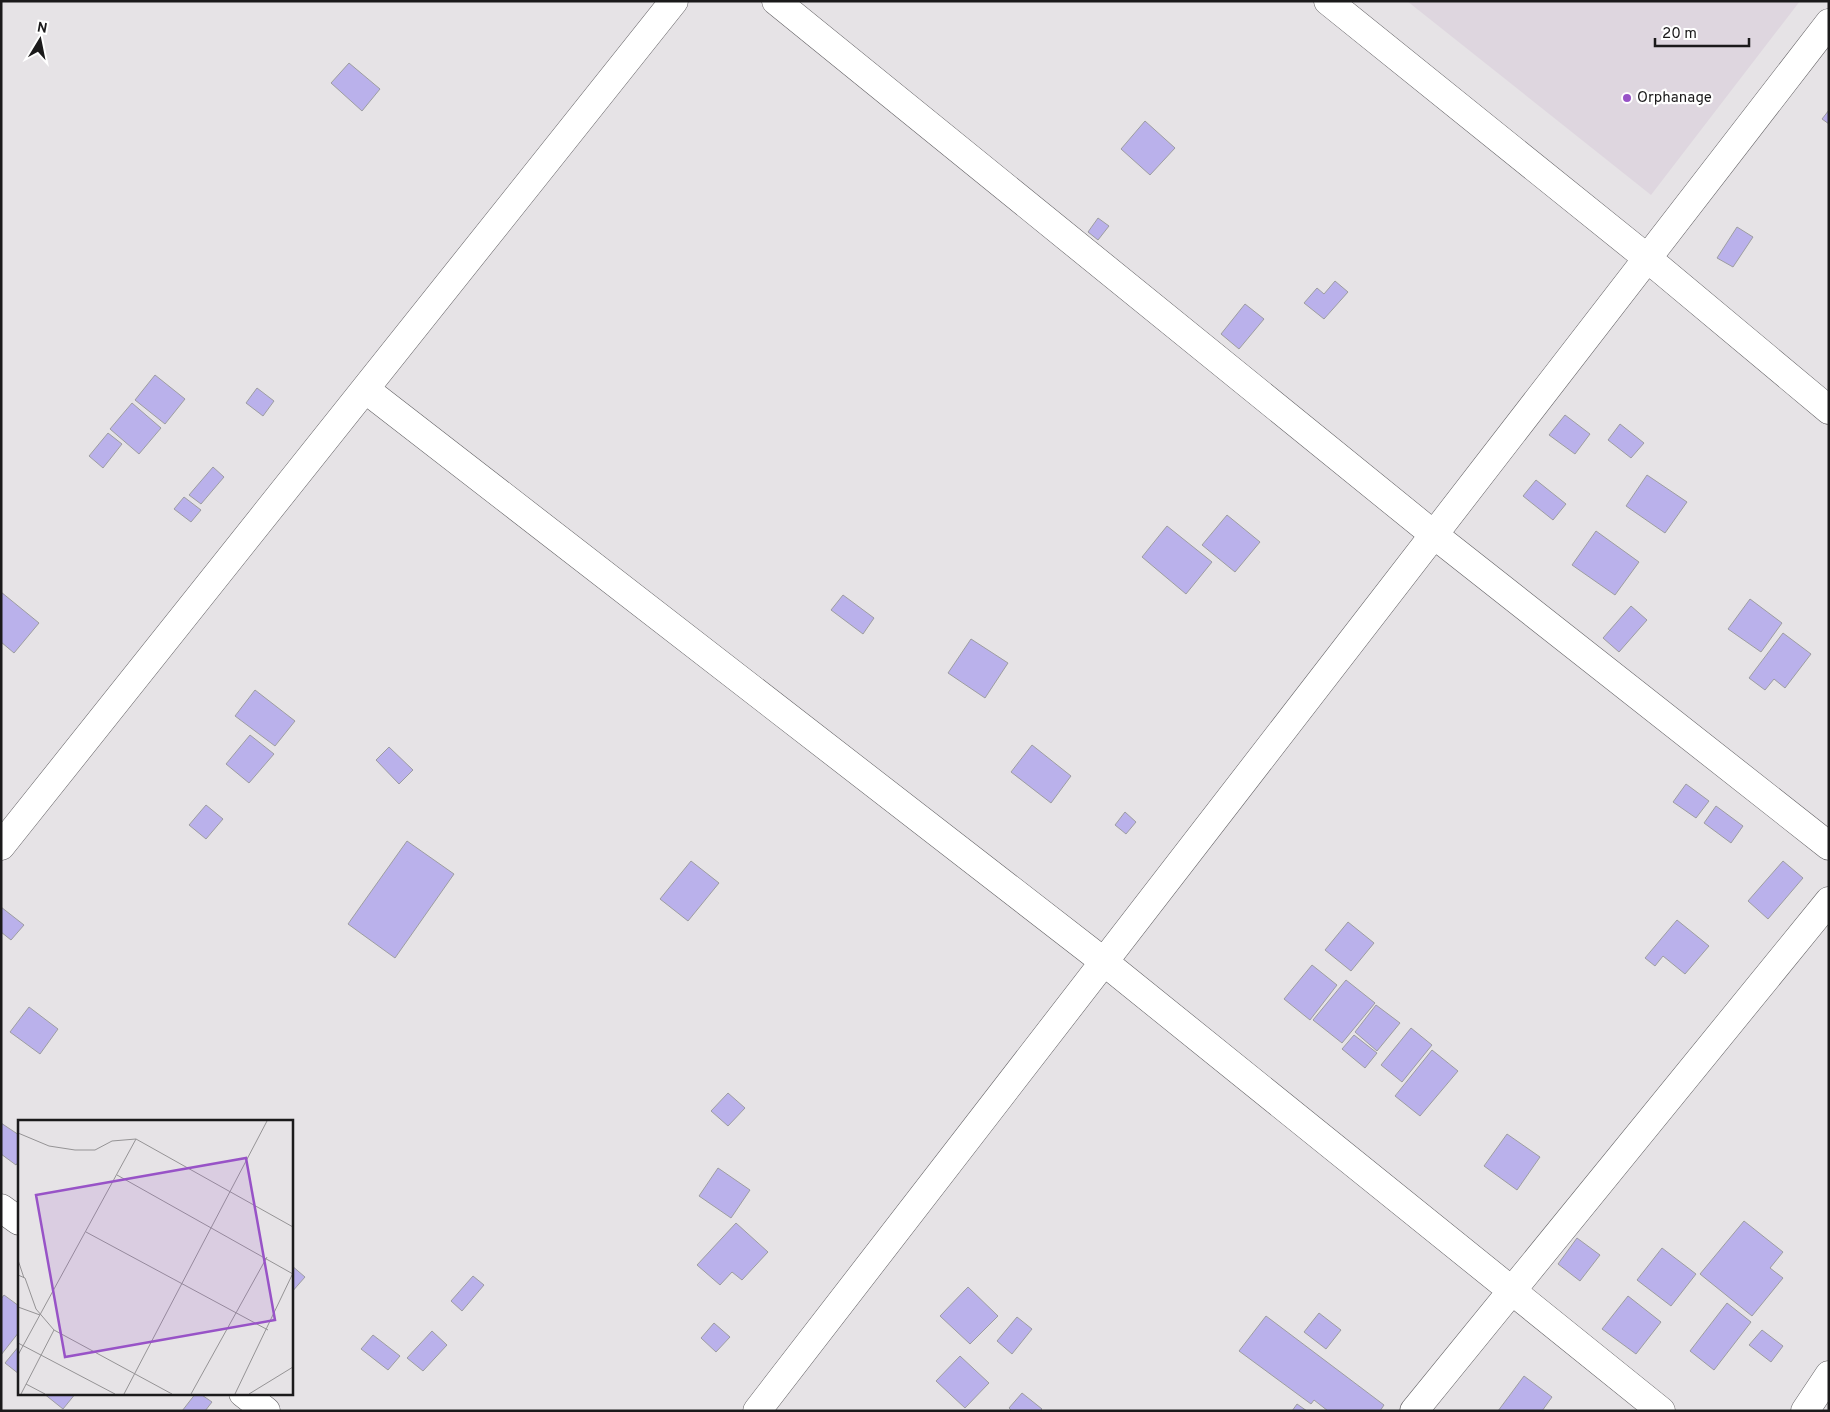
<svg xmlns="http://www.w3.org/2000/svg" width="1830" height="1412" viewBox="0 0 1830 1412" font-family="Overpass,sans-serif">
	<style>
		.built { fill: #ded6df }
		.building { fill: #bab1eb; stroke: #9d9da1 }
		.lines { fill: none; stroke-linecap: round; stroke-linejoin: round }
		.minor-casing { stroke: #636164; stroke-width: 29 }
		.minor { stroke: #fff; stroke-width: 28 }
		.poi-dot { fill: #9853c7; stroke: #fff; stroke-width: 2 }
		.labels { text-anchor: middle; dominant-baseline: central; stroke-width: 4.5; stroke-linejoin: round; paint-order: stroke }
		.poi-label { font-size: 15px; fill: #1b1a1b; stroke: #fff; text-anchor: start }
		.inset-road { fill: none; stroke: #959395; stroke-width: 1 }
		.view { fill: #9853c7; fill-opacity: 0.15; stroke: #9853c7; stroke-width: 2.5 }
		.inset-edge { fill: none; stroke: #1b1a1b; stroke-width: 2.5 }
	</style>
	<rect width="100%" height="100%" fill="#e6e3e6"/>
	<!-- built -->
	<path class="built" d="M1407,1H1800L1651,195Z"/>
	<!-- building -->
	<path class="building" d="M349,63L380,89L362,111L331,83Z
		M1829,110V124L1822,119Z
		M1145,121L1175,148L1150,175L1121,149Z
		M1098,218L1109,226L1098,240L1088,232Z
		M1737,227L1753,237L1733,267L1717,258Z
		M1335,281L1348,292L1324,319L1304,303L1317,288L1324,294Z
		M1245,304L1264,319L1239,349L1221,334Z
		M155,375L185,399L165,424L135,400Z
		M257,388L274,401L263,416L246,403Z
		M132,403L161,428L139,454L110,429Z
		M1565,415L1590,434L1575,454L1549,435Z
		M1620,424L1644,443L1631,458L1608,440Z
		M108,433L122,444L103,468L89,456Z
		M213,467L224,477L201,504L189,495Z
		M1647,475L1687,502L1665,533L1626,506Z
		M1536,480L1566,504L1553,520L1523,496Z
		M184,497L201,510L191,522L174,509Z
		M1227,515L1260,542L1235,572L1202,545Z
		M1167,526L1212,562L1186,594L1142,557Z
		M1596,531L1639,562L1615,595L1572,565Z
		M1,592L39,623L14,653L1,642Z
		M843,595L874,618L863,634L831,610Z
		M1750,599L1782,623L1761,652L1728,629Z
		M1631,606L1647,620L1619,652L1603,638Z
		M1783,633L1811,654L1785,688L1774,679L1765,690L1749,678Z
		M971,639L1008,663L985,698L948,673Z
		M255,690L295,721L275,746L235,716Z
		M250,735L274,754L249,783L226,764Z
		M1032,745L1071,776L1051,803L1011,772Z
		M389,747L413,770L399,784L376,760Z
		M1686,784L1709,801L1696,818L1673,802Z
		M206,805L223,819L206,839L189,825Z
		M1716,806L1743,826L1731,843L1704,823Z
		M1125,812L1136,822L1126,834L1115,825Z
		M407,841L454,874L395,958L348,924Z
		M691,861L719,883L688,921L660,899Z
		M1783,861L1803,878L1768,919L1748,901Z
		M1,907L24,925L11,940L1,932Z
		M1677,920L1709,946L1685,974L1663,956L1655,966L1645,958Z
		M1348,922L1374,943L1351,971L1325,950Z
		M1312,965L1337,985L1310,1020L1284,999Z
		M1346,980L1375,1003L1342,1043L1313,1020Z
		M1376,1005L1400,1023L1377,1051L1355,1032Z
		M29,1007L58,1029L40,1054L10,1032Z
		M1411,1028L1432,1045L1402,1082L1381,1065Z
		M1354,1035L1377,1053L1365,1068L1342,1049Z
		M1432,1050L1458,1071L1420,1116L1395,1096Z
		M728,1093L745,1108L728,1126L711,1111Z
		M1,1123L19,1135V1161L16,1165L1,1154Z
		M1507,1134L1540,1157L1517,1190L1484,1166Z
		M718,1168L750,1190L731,1218L699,1196Z
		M1744,1221L1783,1252L1770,1268L1783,1278L1752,1316L1700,1274Z
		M736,1223L768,1252L742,1280L732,1272L720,1285L697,1265Z
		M1577,1238L1600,1255L1580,1281L1558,1264Z
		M1662,1248L1696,1274L1671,1306L1637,1280Z
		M291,1265L305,1277L291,1293Z
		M473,1276L484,1285L462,1311L451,1301Z
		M968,1287L998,1316L970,1344L940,1316Z
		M4,1295L19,1306V1332L1,1355V1299Z
		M1628,1296L1661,1322L1636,1354L1602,1329Z
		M1727,1303L1751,1322L1714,1370L1690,1351Z
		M1319,1313L1341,1330L1326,1349L1304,1332Z
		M1266,1316L1384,1405L1380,1411H1328L1314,1400L1311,1404L1239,1351Z
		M1017,1317L1032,1329L1012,1354L997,1341Z
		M714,1323L730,1337L716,1352L701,1338Z
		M1762,1330L1783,1346L1771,1362L1749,1345Z
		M432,1331L447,1345L423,1371L407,1358Z
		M373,1335L400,1356L388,1370L361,1349Z
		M19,1346V1374L5,1363Z
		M960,1356L989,1383L965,1408L936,1381Z
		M1524,1376L1552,1397L1542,1411H1498Z
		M43,1393H76L63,1409Z
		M196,1393H199L212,1402L205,1411H182Z
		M1022,1393L1042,1409L1040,1411H1012L1009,1408Z
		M1297,1404L1307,1411H1292Z"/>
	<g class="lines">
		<defs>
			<path id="minor" d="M776,1L1433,534L1829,846
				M1328,1L1647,258L1829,410
				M365,389L1103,961L1661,1411
				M1,846L674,1
				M1,1208L19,1221
				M243,1393L266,1411
				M757,1411L1829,23
				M1414,1411L1829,901
				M1805,1411L1829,1375"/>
		</defs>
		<!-- minor casing -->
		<use href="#minor" class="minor-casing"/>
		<!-- minor -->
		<use href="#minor" class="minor"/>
	</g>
	<!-- markers -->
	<circle class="poi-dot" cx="1627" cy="98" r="5"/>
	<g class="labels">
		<!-- poi labels -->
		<g class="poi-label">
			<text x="1637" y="98">Orphanage</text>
		</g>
	</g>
	<!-- overview -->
	<g transform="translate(18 1120)">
		<rect width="275" height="275" fill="#e6e3e6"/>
		<path class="inset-road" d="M0,13L31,26L57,30H77L94,21L118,19M99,55L275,154M68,112L250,210M0,140L6,158M0,155L7,158L18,189L36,210L154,274M0,187L22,195M0,223L97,274M0,235L118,19L275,107M8,264L27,274M3,274L36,210M106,274L249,1M173,274L249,137M217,274L275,153M231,274L275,247"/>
		<path class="view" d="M228,38L257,200L47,237L18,75Z"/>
		<rect width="275" height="275" class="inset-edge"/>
	</g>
	<!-- border -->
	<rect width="1830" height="1412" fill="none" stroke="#1b1a1b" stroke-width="5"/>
	<!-- north arrow -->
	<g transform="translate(40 40) rotate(10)" stroke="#ffffff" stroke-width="4" paint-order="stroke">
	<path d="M0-4L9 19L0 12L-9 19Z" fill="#1b1a1b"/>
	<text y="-8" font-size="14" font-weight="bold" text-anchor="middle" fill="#1b1a1b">N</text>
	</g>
	<!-- scale -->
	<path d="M1655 38v8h94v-8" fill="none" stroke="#1b1a1b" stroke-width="2.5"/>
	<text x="1662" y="38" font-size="15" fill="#1b1a1b" stroke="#ffffff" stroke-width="4" paint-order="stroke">20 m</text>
</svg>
